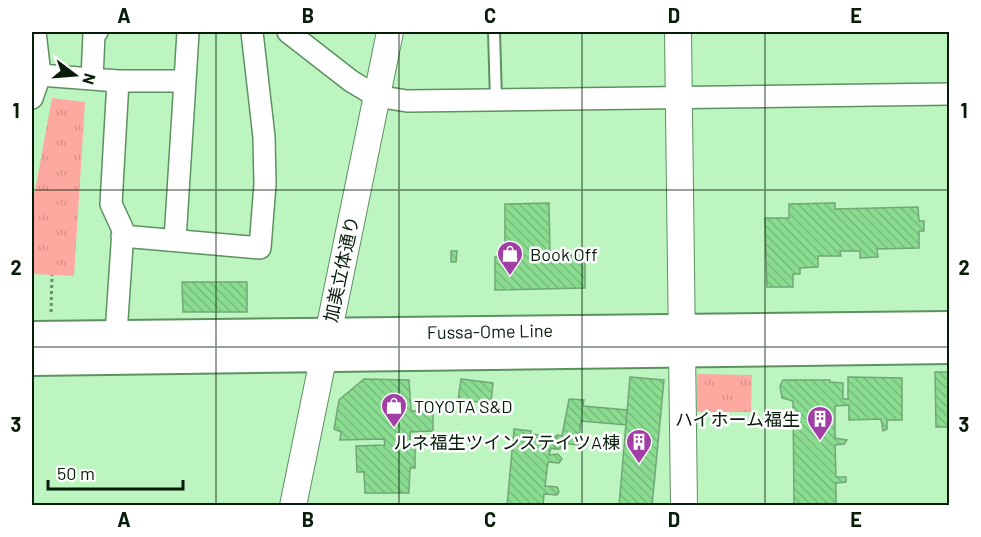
<svg xmlns="http://www.w3.org/2000/svg" width="981" height="537" viewBox="0 0 981 537" font-family="Barlow,'Noto Sans JP',sans-serif">
	<style>
		.park { fill: url(#park-tufts) }
		.building { fill: url(#building-back-hatch); stroke: #71a775; stroke-width: 1.5 }
		.lines { fill: none; stroke-linecap: round; stroke-linejoin: round }
		.service-casing { stroke: #5c9160; stroke-width: 14 }
		.minor-casing { stroke: #5c9160; stroke-width: 24 }
		.tertiary-casing { stroke: #5c9160; stroke-width: 28 }
		.secondary-casing { stroke: #5c9160; stroke-width: 32 }
		.path { stroke: #69916c; stroke-width: 3; stroke-dasharray: 3 3; stroke-linecap: butt }
		.service { stroke: #fff; stroke-width: 10 }
		.minor { stroke: #fff; stroke-width: 21 }
		.tertiary { stroke: #fff; stroke-width: 26 }
		.secondary { stroke: #fff; stroke-width: 28 }
		.grid { fill: none; stroke: #071d0a; stroke-width: 1.5; stroke-opacity: 0.55 }
		.labels { text-anchor: middle; dominant-baseline: central; stroke-width: 5; stroke-linejoin: round; paint-order: stroke }
		.poi-label { font-size: 18px; fill: #071d0a; stroke: #fff; text-anchor: start }
		.street-label { font-size: 18px; fill: #071d0a; stroke: #fff }
		.neatline { fill: none; stroke: #071d0a; stroke-width: 2 }
		.grid-label { font-size: 20px; text-anchor: middle; font-weight: bold; fill: #071d0a }
	</style>
	<defs>
		<pattern id="park-tufts" width="24" height="20" patternUnits="userSpaceOnUse" patternTransform="scale(1.5)"><rect width="24" height="20" fill="#fea9a0"/><path d="M3 7l-1-3M5 7V3M7 7l1-3M15 17l-1-3M17 17v-4M19 17l1-3" fill="none" stroke="#d89188"/></pattern>
		<pattern id="building-back-hatch" width="6" height="6" patternUnits="userSpaceOnUse" patternTransform="scale(1.5)"><rect width="6" height="6" fill="#8adc91"/><path d="M-1 5l2 2M0 0l6 6M5-1l2 2" fill="none" stroke="#76bc7c"/></pattern>
	</defs>
	<rect width="100%" height="100%" fill="#bdf5c0"/>
	<!-- park -->
	<path class="park" d="M52,98L85,102L74,276L32,274V207Z
		M697,374L752,375L751,412H697Z"/>
	<!-- building -->
	<path class="building" d="M549,203L550,255H585V288L495,290V257H505V204Z
		M835,203V209L918,207L919,221H924V231H919V248L877,249L878,257L860,258V251H840L841,256H818V267L800,268V274H793V287H767L765,218H789V204Z
		M451,251H457L456,262H451Z
		M182,282H247V312H183Z
		M935,372H950V427H936Z
		M630,377L664,380L652,506H619Z
		M848,377L902,378V420H887V429L883,431L881,419L849,420V405L835,406V438L847,440L844,444L835,445L836,477H846V482L836,483V506H794L793,401L782,398L780,386L783,380H830V382L843,383V399H848Z
		M364,379L409,380L411,411L433,410V431L410,432V445H415V468H410L409,493H365L364,472H357L356,446L385,445L384,439L340,440L341,432L334,429L339,400Z
		M461,379L493,383L491,403L458,400Z
		M569,399L584,400L583,406L627,410L626,425L581,421L578,445L561,443L560,449H555L557,435L562,436Z
		M514,429L531,431L530,434L557,437L555,449L551,448L549,455L558,454L562,459L559,463L548,462L545,486L557,487L559,492L557,495L544,494L543,506H507Z"/>
	<g class="lines">
		<defs>
			<path id="service" d="M494,32L496,100"/>
			<path id="minor" d="M288,32L351,81L376,96L407,101L950,94
				M40,75L118,81H185L188,32
				M92,79L94,34L97,32
				M32,98L40,75L35,32
				M122,236L260,248L265,184L264,137L252,32
				M175,240L185,81
				M116,334L123,230L111,204L118,81"/>
			<path id="tertiary" d="M678,32L684,506
				M293,506L390,32"/>
			<path id="secondary" d="M32,336L950,326
				M32,361L950,349"/>
		</defs>
		<!-- service casing -->
		<use href="#service" class="service-casing"/>
		<!-- minor casing -->
		<use href="#minor" class="minor-casing"/>
		<!-- tertiary casing -->
		<use href="#tertiary" class="tertiary-casing"/>
		<!-- secondary casing -->
		<use href="#secondary" class="secondary-casing"/>
		<!-- path -->
		<path class="path" d="M51,312L52,275"/>
		<!-- service -->
		<use href="#service" class="service"/>
		<!-- minor -->
		<use href="#minor" class="minor"/>
		<!-- tertiary -->
		<use href="#tertiary" class="tertiary"/>
		<!-- secondary -->
		<use href="#secondary" class="secondary"/>
	</g>
	<!-- grid -->
	<path class="grid" d="M216,32V506M399,32V506M582,32V506M765,32V506M32,190H950M32,347H950"/>
	<!-- icons -->
	<defs>
		<symbol id="shop-pin" viewBox="-11 -11 22 30"><path d="M0 17L-7.5 6A9.5 9.5 0 1 1 7.5 6Z" fill="#a23fa6" stroke="#fff"/><path d="M-5-2.5h2.3a2.7 3.5 0 0 1 5.4 0H5L5.5 6h-11ZM-1.5-2.5h3a1.5 2.3 0 0 0-3 0Z" fill="#fff"/></symbol>
		<symbol id="building-pin" viewBox="-11 -11 22 30"><path d="M0 17L-7.5 6A9.5 9.5 0 1 1 7.5 6Z" fill="#a23fa6" stroke="#fff"/><path d="M-4-6H4V6H1V3H-1V6H-4ZM-2.5-4.3h1.7v1.8h-1.7ZM.8-4.3h1.7v1.8H.8ZM-2.5-1h1.7V.8h-1.7ZM.8-1h1.7V.8H.8Z" fill="#fff"/></symbol>
	</defs>
	<g fill-rule="evenodd">
		<use href="#shop-pin" x="495" y="239" width="30" height="40"/>
		<use href="#shop-pin" x="379" y="391" width="30" height="40"/>
		<use href="#building-pin" x="805" y="404" width="30" height="40"/>
		<use href="#building-pin" x="624" y="427" width="30" height="40"/>
	</g>
	<g class="labels">
		<!-- poi labels -->
		<g class="poi-label">
			<text x="530" y="254">Book Off</text>
			<text x="414" y="406">TOYOTA S&amp;D</text>
			<text x="800" y="419" text-anchor="end">ハイホーム福生</text>
			<text x="620" y="442" text-anchor="end">ルネ福生ツインステイツA棟</text>
		</g>
		<!-- street labels -->
		<g class="street-label">
			<text transform="translate(341 269) rotate(-78)">加美立体通り</text>
			<text transform="translate(490 331) rotate(-1)">Fussa-Ome Line</text>
		</g>
	</g>
	<!-- border -->
	<rect width="981" height="537" fill="none" stroke="#ffffff" stroke-width="66"/>
	<!-- north arrow -->
	<g transform="translate(75 75) rotate(106)" stroke="#ffffff" stroke-width="4.5" paint-order="stroke">
	<path d="M0-4.5L10 22L0 15L-10 22Z" fill="#071d0a"/>
	<text y="-9" font-size="16" font-weight="bold" text-anchor="middle" fill="#071d0a">N</text>
	</g>
	<!-- scale -->
	<path d="M48 480v9h135v-9" fill="none" stroke="#071d0a" stroke-width="3"/>
	<text x="57" y="480" font-size="18" fill="#071d0a" stroke="#ffffff" stroke-width="4.5" paint-order="stroke">50 m</text>
	<rect x="33" y="33" width="915" height="471" class="neatline"/>
	<g class="grid-label">
		<text x="124" y="23">A</text>
		<text x="308" y="23">B</text>
		<text x="490" y="23">C</text>
		<text x="674" y="23">D</text>
		<text x="856" y="23">E</text>
		<text x="16" y="118">1</text>
		<text x="964" y="118">1</text>
		<text x="16" y="275">2</text>
		<text x="964" y="275">2</text>
		<text x="16" y="432">3</text>
		<text x="964" y="432">3</text>
		<text x="124" y="527">A</text>
		<text x="308" y="527">B</text>
		<text x="490" y="527">C</text>
		<text x="674" y="527">D</text>
		<text x="856" y="527">E</text>
	</g>
</svg>
